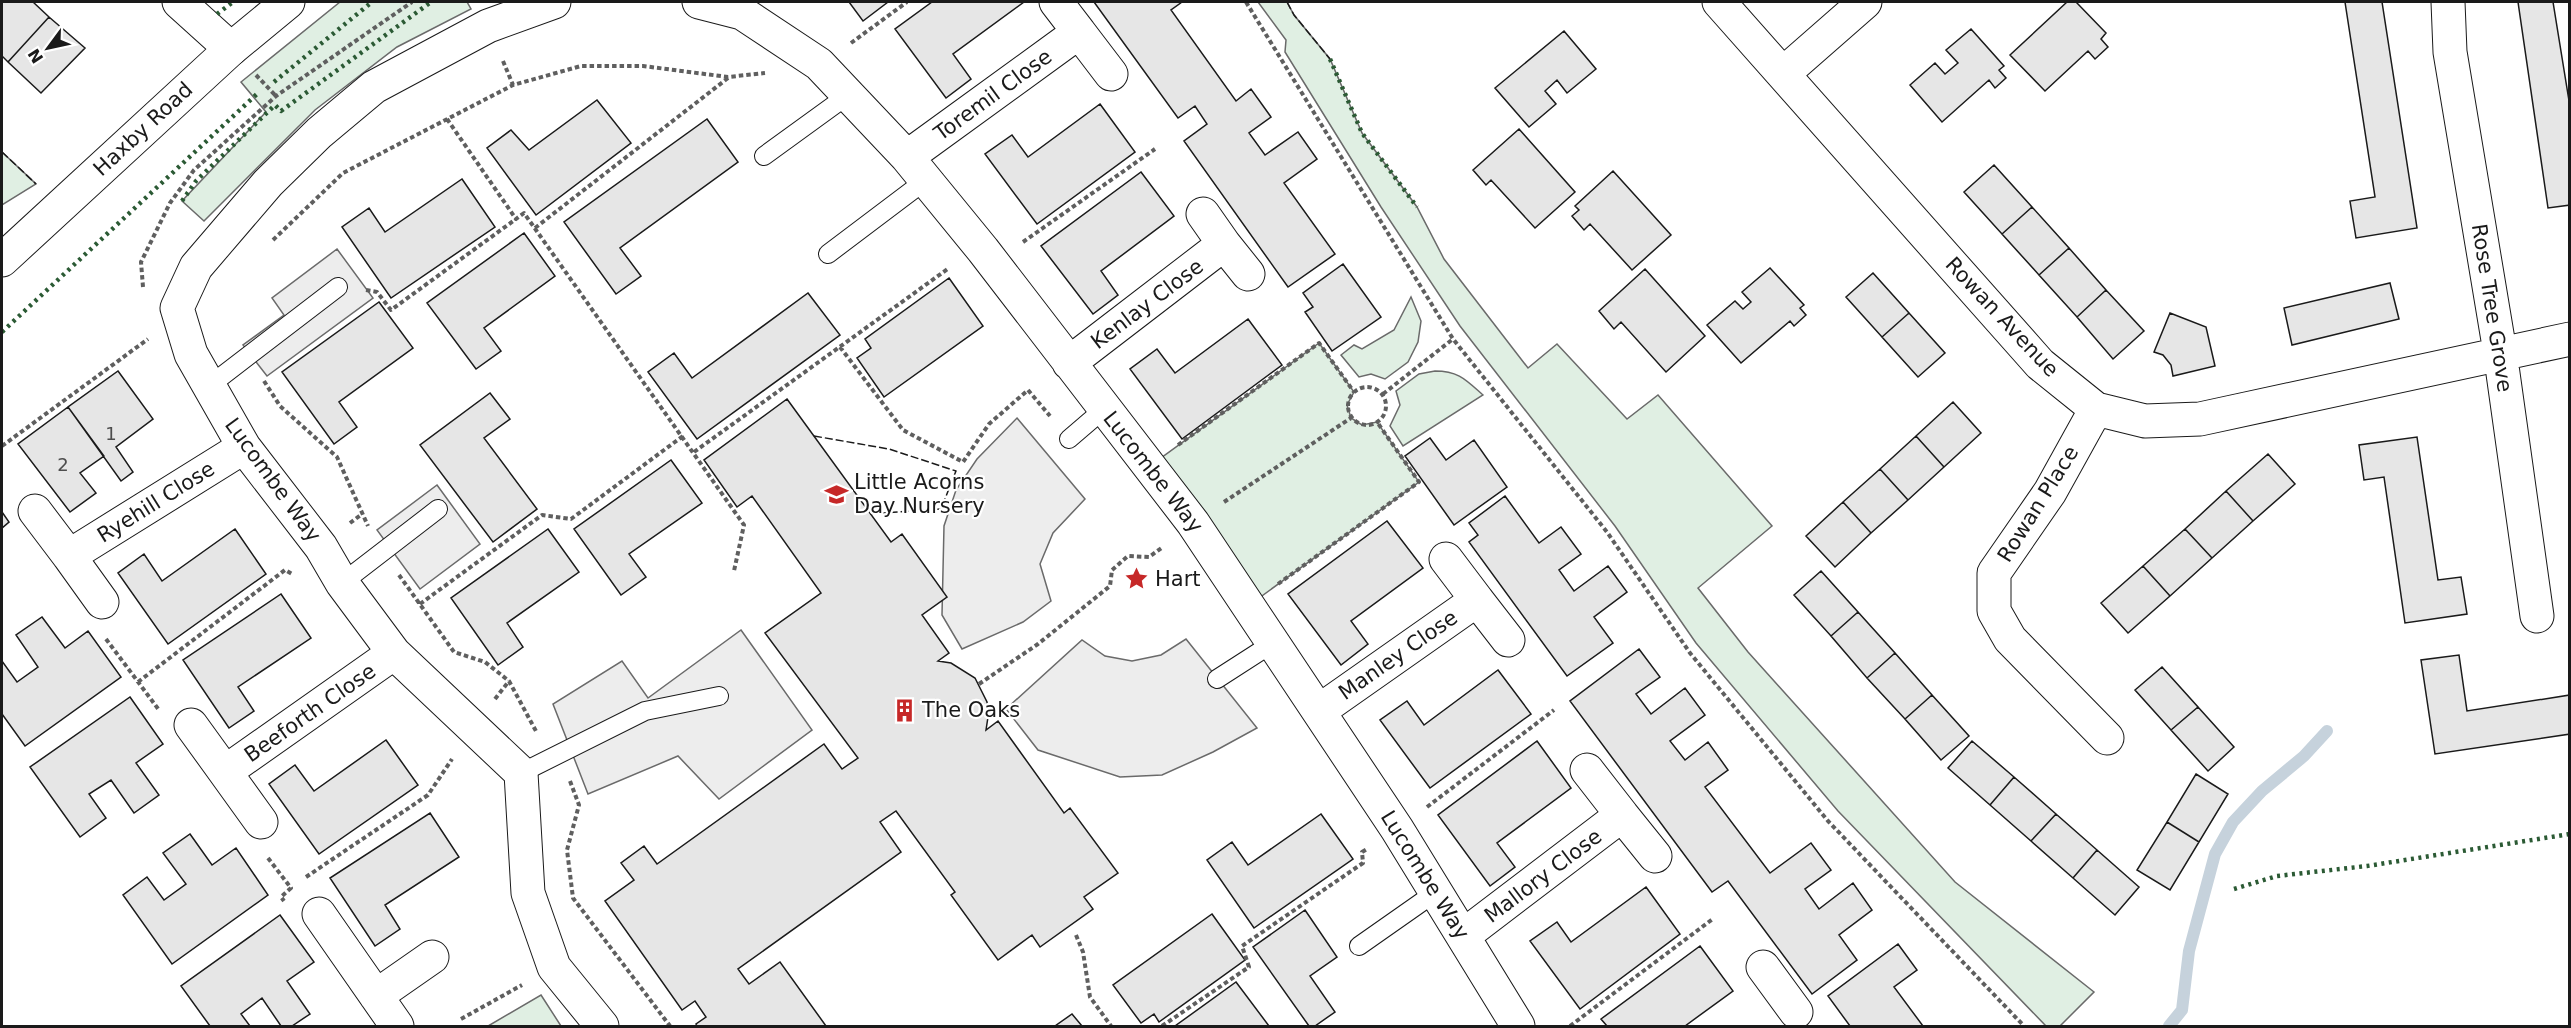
<svg xmlns="http://www.w3.org/2000/svg" width="2571" height="1028" viewBox="0 0 2571 1028" font-family="'DejaVu Sans',sans-serif">
	<style>
		.green { fill: #e0efe3; stroke: #6a6a6a; stroke-width: 1.5 }
		.parking { fill: #ededed; stroke: #6a6a6a; stroke-width: 1.5 }
		.lines { fill: none; stroke-linecap: round; stroke-linejoin: round }
		.stream { stroke: #c6d2dc; stroke-width: 12 }
		.building { fill: #e6e6e6; stroke: #1a1a1a; stroke-width: 1.5 }
		.service-casing { stroke: #1a1a1a; stroke-width: 20 }
		.minor-casing { stroke: #1a1a1a; stroke-width: 35 }
		.tertiary-casing { stroke: #1a1a1a; stroke-width: 35 }
		.path { stroke: #5f5f5f; stroke-width: 4; stroke-dasharray: 4.5 3; stroke-linecap: butt }
		.service { stroke: #fff; stroke-width: 18 }
		.minor { stroke: #fff; stroke-width: 33 }
		.tertiary { stroke: #fff; stroke-width: 33 }
		.hedge { stroke: #2b5a34; stroke-width: 4.5; stroke-dasharray: 3 4.5; stroke-linecap: butt }
		.fence { stroke: #1a1a1a; stroke-width: 1.5; stroke-dasharray: 8 3; stroke-linecap: butt }
		.labels { text-anchor: middle; dominant-baseline: central; stroke-width: 4.5; stroke-linejoin: round; paint-order: stroke }
		.number-label { font-size: 18px; fill: #4d4d4d }
		.street-label { font-size: 21px; fill: #1a1a1a; stroke: #fff }
		.poi-label { font-size: 21px; fill: #1a1a1a; stroke: #fff; text-anchor: start }
	</style>
	<rect width="100%" height="100%" fill="#fff"/>
	<!-- green -->
	<path class="green" d="M340,2H467L471,9L397,47L315,110L204,221L182,201L266,112L241,82Z
		M1258,2H1287L1294,15L1330,59L1362,133L1417,207L1444,259L1528,368L1557,344L1627,419L1658,395L1772,526L1698,588L1748,652L1955,882L2094,992L2060,1026H2046L1838,811L1696,643L1615,526L1460,326L1381,207L1285,52L1286,40Z
		M2,152L36,184L2,205Z
		M1411,297L1421,321L1418,342L1408,362L1385,379L1371,374L1359,377L1341,355L1354,345L1362,349L1394,330Z
		M1319,343L1354,392L1347,405L1351,418L1362,425L1377,422L1419,482L1248,606L1150,466Z
		M1435,371C1459,371 1466,380 1483,395L1403,446L1390,426L1400,405L1396,391L1419,374Z
		M541,995L561,1026H488Z"/>
	<!-- parking -->
	<path class="parking" d="M337,249L373,298L267,376L243,345L284,315L272,298Z
		M1017,418L1085,499L1053,533L1040,564L1051,601L1023,622L962,649L942,615L944,526L956,490L977,459Z
		M437,485L480,544L420,589L377,530Z
		M741,630L812,730L719,799L678,756L588,794L553,704L622,661L648,698Z
		M1186,639L1257,728L1213,752L1162,775L1120,777L1038,750L1006,709L1082,640L1105,656L1132,661L1161,655Z"/>
	<g class="lines">
		<!-- stream -->
		<path class="stream" d="M2169,1026L2182,1010L2189,951L2215,854L2233,822L2262,791L2304,756L2327,731"/>
	</g>
	<!-- building -->
	<path class="building" d="M2,2H33L49,17L8,62L2,56Z
		M849,2H888L863,21Z
		M932,2H1024L953,54L971,79L946,98L895,29Z
		M1094,2H1182L1171,10L1236,101L1251,89L1271,117L1249,133L1265,155L1298,132L1317,159L1284,183L1335,254L1288,287L1184,141L1207,124L1195,106L1178,118Z
		M2067,2H2076L2106,33L2101,39L2108,47L2095,59L2088,51L2045,91L2010,55Z
		M2345,2H2382L2417,228L2356,238L2350,201L2375,197Z
		M2518,2H2553L2570,107V205L2548,208Z
		M49,17L85,48L41,93L8,62Z
		M1971,29L2004,66L1999,70L2006,78L1995,88L1989,80L1942,122L1910,85L1935,63L1945,74L1958,63L1946,50Z
		M1564,31L1596,69L1567,93L1557,80L1545,91L1556,104L1529,127L1495,88Z
		M597,100L631,143L536,215L487,148L511,130L529,150Z
		M1100,104L1135,152L1037,224L985,154L1012,135L1028,157Z
		M707,119L738,162L620,248L641,276L616,294L564,222Z
		M1519,129L1575,192L1535,228L1491,180L1486,185L1473,170Z
		M1994,165L2032,207L2002,234L1964,192Z
		M1613,171L1671,235L1632,270L1590,224L1584,230L1572,216L1579,210L1575,206Z
		M1141,172L1174,216L1101,271L1118,295L1093,314L1041,246Z
		M462,179L495,227L391,298L342,227L369,208L385,232Z
		M2032,207L2069,248L2039,275L2002,234Z
		M524,233L555,276L484,328L501,351L476,369L427,303Z
		M2069,248L2106,290L2077,317L2039,275Z
		M1343,264L1381,317L1332,351L1305,312L1313,307L1303,293Z
		M1770,268L1804,305L1800,308L1806,315L1794,326L1790,321L1741,363L1707,325L1735,301L1743,309L1751,302L1742,292Z
		M1645,269L1705,336L1666,372L1621,322L1614,329L1599,311Z
		M1873,273L1909,313L1882,337L1846,297Z
		M949,278L983,326L884,397L857,358L871,348L865,339Z
		M2390,283L2399,319L2292,345L2284,308Z
		M2106,290L2144,331L2113,359L2077,317Z
		M808,293L840,335L697,439L648,372L674,353L692,378Z
		M379,302L413,348L339,402L357,427L334,444L282,372Z
		M1909,313L1945,353L1918,377L1882,337Z
		M2170,313L2206,327L2215,366L2173,376L2171,365L2163,355L2154,352Z
		M1248,319L1282,365L1182,439L1130,369L1157,349L1175,373Z
		M118,371L153,419L116,447L133,472L121,481L68,407Z
		M490,393L510,419L484,438L537,509L493,542L420,445Z
		M787,399L891,542L902,534L947,597L922,615L949,653L938,661L951,663L975,678L987,702L988,717L986,730L998,721L1064,813L1070,808L1118,873L1084,897L1093,909L1040,947L1032,935L998,960L951,895L955,892L896,811L880,822L901,852L738,969L749,984L780,962L826,1026H697L696,1024L706,1017L695,1001L682,1010L605,901L634,880L621,863L644,846L657,864L824,744L842,769L858,758L765,633L821,593L752,496L737,507L704,460Z
		M1953,402L1981,433L1944,467L1916,436Z
		M68,407L104,456L80,473L96,493L70,512L18,444Z
		M1916,436L1944,467L1908,500L1880,469Z
		M2417,437L2438,580L2461,577L2467,614L2405,623L2384,477L2364,480L2359,445Z
		M1430,438L1446,460L1474,440L1507,487L1454,525L1405,456Z
		M2268,454L2295,484L2253,521L2226,491Z
		M671,460L702,503L629,554L646,577L621,595L574,529Z
		M1880,469L1908,500L1871,533L1843,502Z
		M2226,491L2253,521L2212,558L2185,529Z
		M1505,496L1539,543L1561,527L1581,554L1559,570L1574,591L1608,566L1627,592L1594,617L1613,643L1567,676L1469,542L1478,535L1469,523Z
		M1843,502L1871,533L1835,567L1806,536Z
		M2,512L9,522L2,528Z
		M1387,521L1423,568L1351,621L1368,644L1341,665L1288,594Z
		M235,529L266,574L168,644L118,573L144,554L162,581Z
		M548,529L579,572L507,623L523,647L498,665L451,598Z
		M2185,529L2212,558L2170,596L2143,566Z
		M2143,566L2170,596L2128,633L2101,603Z
		M1821,571L1858,612L1831,636L1794,595Z
		M281,594L311,638L238,687L254,711L229,728L183,660Z
		M1858,612L1895,653L1867,678L1831,636Z
		M42,617L65,648L88,631L121,677L25,746L2,714V661L17,682L38,667L16,635Z
		M1639,649L1660,677L1636,694L1651,714L1685,688L1705,715L1670,741L1685,760L1708,742L1728,770L1705,787L1770,873L1811,843L1831,870L1805,889L1819,909L1853,883L1872,910L1839,935L1857,960L1812,994L1728,881L1712,892L1570,701Z
		M1895,653L1932,695L1905,719L1867,678Z
		M2459,655L2467,711L2570,695V734L2435,754L2421,660Z
		M2162,667L2198,707L2171,730L2135,690Z
		M1498,670L1531,714L1430,788L1380,720L1407,701L1424,725Z
		M1932,695L1969,736L1941,760L1905,719Z
		M130,697L163,744L136,763L159,795L134,813L111,780L89,794L106,818L80,837L30,767Z
		M2198,707L2234,747L2208,771L2171,730Z
		M386,740L418,785L319,854L269,784L295,765L314,791Z
		M1537,741L1571,788L1497,843L1515,867L1490,886L1438,815Z
		M1972,741L2014,777L1990,805L1948,768Z
		M2196,774L2228,794L2199,842L2167,822Z
		M2014,777L2056,814L2031,841L1990,805Z
		M430,813L459,857L385,905L400,929L375,946L330,878Z
		M1321,814L1353,859L1254,928L1207,860L1232,842L1248,865Z
		M2056,814L2097,850L2073,878L2031,841Z
		M2167,822L2199,842L2170,890L2137,870Z
		M190,834L212,865L236,848L268,895L172,964L123,895L147,877L164,900L186,884L163,853Z
		M2097,850L2139,887L2115,915L2073,878Z
		M1646,887L1680,934L1580,1009L1530,941L1557,922L1571,942Z
		M1305,910L1337,957L1310,976L1335,1012L1315,1026H1309L1253,947Z
		M1212,914L1245,960L1159,1022L1154,1014L1141,1023L1113,985Z
		M280,915L314,962L287,981L310,1014L292,1026H281L262,998L241,1014L250,1026H210L181,986Z
		M1898,944L1917,970L1894,987L1923,1026H1850L1828,996Z
		M1700,946L1733,991L1685,1026H1607L1601,1019Z
		M1236,982L1269,1026H1175Z
		M1072,1014L1082,1026H1055Z"/>
	<g class="lines">
		<defs>
			<path id="service" d="M764,156L848,95
				M828,254L926,180
				M209,386L338,287
				M1069,439L1104,409
				M342,583L438,509
				M1217,679L1273,643
				M521,773L645,711L719,696
				M1359,946L1436,892"/>
			<path id="minor" d="M179,2L231,49
				M554,2L488,26L374,87L319,133L268,183L196,267L177,308L191,354L244,447L321,547L342,583L394,653L521,773L528,893L554,967L602,1026
				M699,2L742,13L819,64L907,157L983,250L1193,523L1397,829L1518,1026
				M1056,2L1079,32
				M1719,2L2040,364L2096,409L2145,421L2200,419L2570,339
				M2448,2L2450,52L2500,352L2537,616
				M1784,73L1865,2
				M907,157L1079,32L1111,74
				M1224,244L1248,274
				M1069,363L1224,244L1203,214
				M2096,409L2050,492L1994,573V611L2010,639L2107,738
				M35,511L69,556L244,447
				M69,556L102,602
				M1477,600L1508,640
				M1319,711L1477,600L1446,559
				M191,725L225,772L394,653
				M225,772L261,822
				M1622,815L1655,856
				M319,914L397,1026
				M1463,936L1622,815L1587,770
				M1763,967L1796,1012
				M376,996L432,957"/>
			<path id="tertiary" d="M2,260L231,49L288,2"/>
		</defs>
		<!-- service casing -->
		<use href="#service" class="service-casing"/>
		<!-- minor casing -->
		<use href="#minor" class="minor-casing"/>
		<!-- tertiary casing -->
		<use href="#tertiary" class="tertiary-casing"/>
		<!-- path -->
		<path class="path" d="M1246,2L1453,339L1607,532L1690,653L1828,821L2024,1026
			M851,43L907,2
			M503,61L513,85
			M256,75L276,96
			M447,119L516,219L524,213L744,525L734,571
			M535,228L728,78
			M273,240L343,173L513,85L581,66H643L728,77L765,73
			M1023,242L1155,149
			M143,287L141,262L170,203L194,170L276,96L412,2
			M366,290L377,292L391,310L516,219
			M840,347L903,430L963,462L989,424L1028,390L1050,416
			M264,381L280,406L337,457L368,526
			M1348 406a19 19 0 1 1 38 0a19 19 0 1 1-38 0Z
			M1383,394L1453,339
			M1178,445L1319,343L1354,392
			M2,446L148,339
			M694,452L949,268
			M1224,502L1351,418
			M350,523L362,514
			M399,575L454,652L485,662L509,681L537,733
			M1278,584L1419,482L1377,422
			M420,604L542,515L571,519L683,436
			M106,639L159,710
			M138,682L285,570L292,574
			M979,684L1038,644L1110,586L1112,570L1128,556L1149,557L1163,547
			M495,699L509,681
			M570,781L579,805L567,850L573,898L670,1026
			M1427,807L1554,710
			M268,858L291,888L281,897L284,901
			M306,877L428,795L452,759
			M1076,935L1083,952L1090,997L1111,1026
			M461,1019L522,985
			M1162,1026L1249,967L1242,946L1363,863L1362,852L1367,849
			M1570,1026L1714,918"/>
		<!-- service -->
		<use href="#service" class="service"/>
		<!-- minor -->
		<use href="#minor" class="minor"/>
		<!-- tertiary -->
		<use href="#tertiary" class="tertiary"/>
		<!-- hedge -->
		<path class="hedge" d="M217,14L233,2
			M1330,59L1362,133L1417,207
			M274,82L372,2
			M182,201L196,181L275,105L281,111L431,2
			M2,332L258,93
			M2234,889L2277,876L2367,866L2570,834"/>
		<!-- fence -->
		<path class="fence" d="M1287,2L1294,15L1330,59
			M2,152L36,184
			M814,436L889,449L956,471L941,509L870,514"/>
	</g>
	<!-- icons -->
	<defs>
		<symbol id="school-bare" viewBox="-9 -9 18 18"><path d="M0-5L7-2L0 1L-7-2ZM-4 1L0 2.5L4 1V4Q0 6-4 4Z" fill="#c62828" stroke="#fff" stroke-width="2.5" paint-order="stroke"/></symbol>
		<symbol id="sight-bare" viewBox="-9 -9 18 18"><path d="M0-6L1.8-2.2L6-1.7L2.9 1.2L3.7 5.4L0 3.3L-3.7 5.4L-2.9 1.2L-6-1.7L-1.8-2.2Z" fill="#c62828" stroke="#fff" stroke-width="2.5" paint-order="stroke"/></symbol>
		<symbol id="building-bare" viewBox="-9 -9 18 18"><path d="M-4-6H4V6H1V3H-1V6H-4ZM-2.5-4.3h1.7v1.8h-1.7ZM.8-4.3h1.7v1.8H.8ZM-2.5-1h1.7V.8h-1.7ZM.8-1h1.7V.8H.8Z" fill="#c62828" stroke="#fff" stroke-width="2.5" paint-order="stroke"/></symbol>
	</defs>
	<g fill-rule="evenodd">
		<use href="#school-bare" x="820" y="478" width="33" height="33"/>
		<use href="#sight-bare" x="1120" y="562" width="33" height="33"/>
		<use href="#building-bare" x="888" y="694" width="33" height="33"/>
	</g>
	<g class="labels">
		<!-- number labels -->
		<g class="number-label">
			<text x="111" y="433">1</text>
			<text x="63" y="464">2</text>
		</g>
		<!-- street labels -->
		<g class="street-label">
			<text transform="translate(993 95) rotate(-36)">Toremil Close</text>
			<text transform="translate(143 129) rotate(-43)">Haxby Road</text>
			<text transform="translate(1147 304) rotate(-37)">Kenlay Close</text>
			<text transform="translate(2492 308) rotate(81)">Rose Tree Grove</text>
			<text transform="translate(2002 317) rotate(47)">Rowan Avenue</text>
			<text transform="translate(1153 472) rotate(52)">Lucombe Way</text>
			<text transform="translate(273 480) rotate(54)">Lucombe Way</text>
			<text transform="translate(156 502) rotate(-32)">Ryehill Close</text>
			<text transform="translate(2038 504) rotate(-58)">Rowan Place</text>
			<text transform="translate(1398 655) rotate(-35)">Manley Close</text>
			<text transform="translate(310 713) rotate(-35)">Beeforth Close</text>
			<text transform="translate(1425 875) rotate(58)">Lucombe Way</text>
			<text transform="translate(1543 876) rotate(-37)">Mallory Close</text>
		</g>
		<!-- poi labels -->
		<g class="poi-label">
			<text x="854" y="482">Little Acorns<tspan x="854" dy="24">Day Nursery</tspan></text>
			<text x="1155" y="579">Hart</text>
			<text x="922" y="710">The Oaks</text>
		</g>
	</g>
	<!-- border -->
	<rect width="2571" height="1028" fill="none" stroke="#1a1a1a" stroke-width="6"/>
	<!-- north arrow -->
	<g transform="translate(48 48) rotate(237)" stroke="#ffffff" stroke-width="4.5" paint-order="stroke">
	<path d="M0-4.5L10 22L0 15L-10 22Z" fill="#1a1a1a"/>
	<text y="-9" font-size="16" font-weight="bold" text-anchor="middle" fill="#1a1a1a">N</text>
	</g>
</svg>
